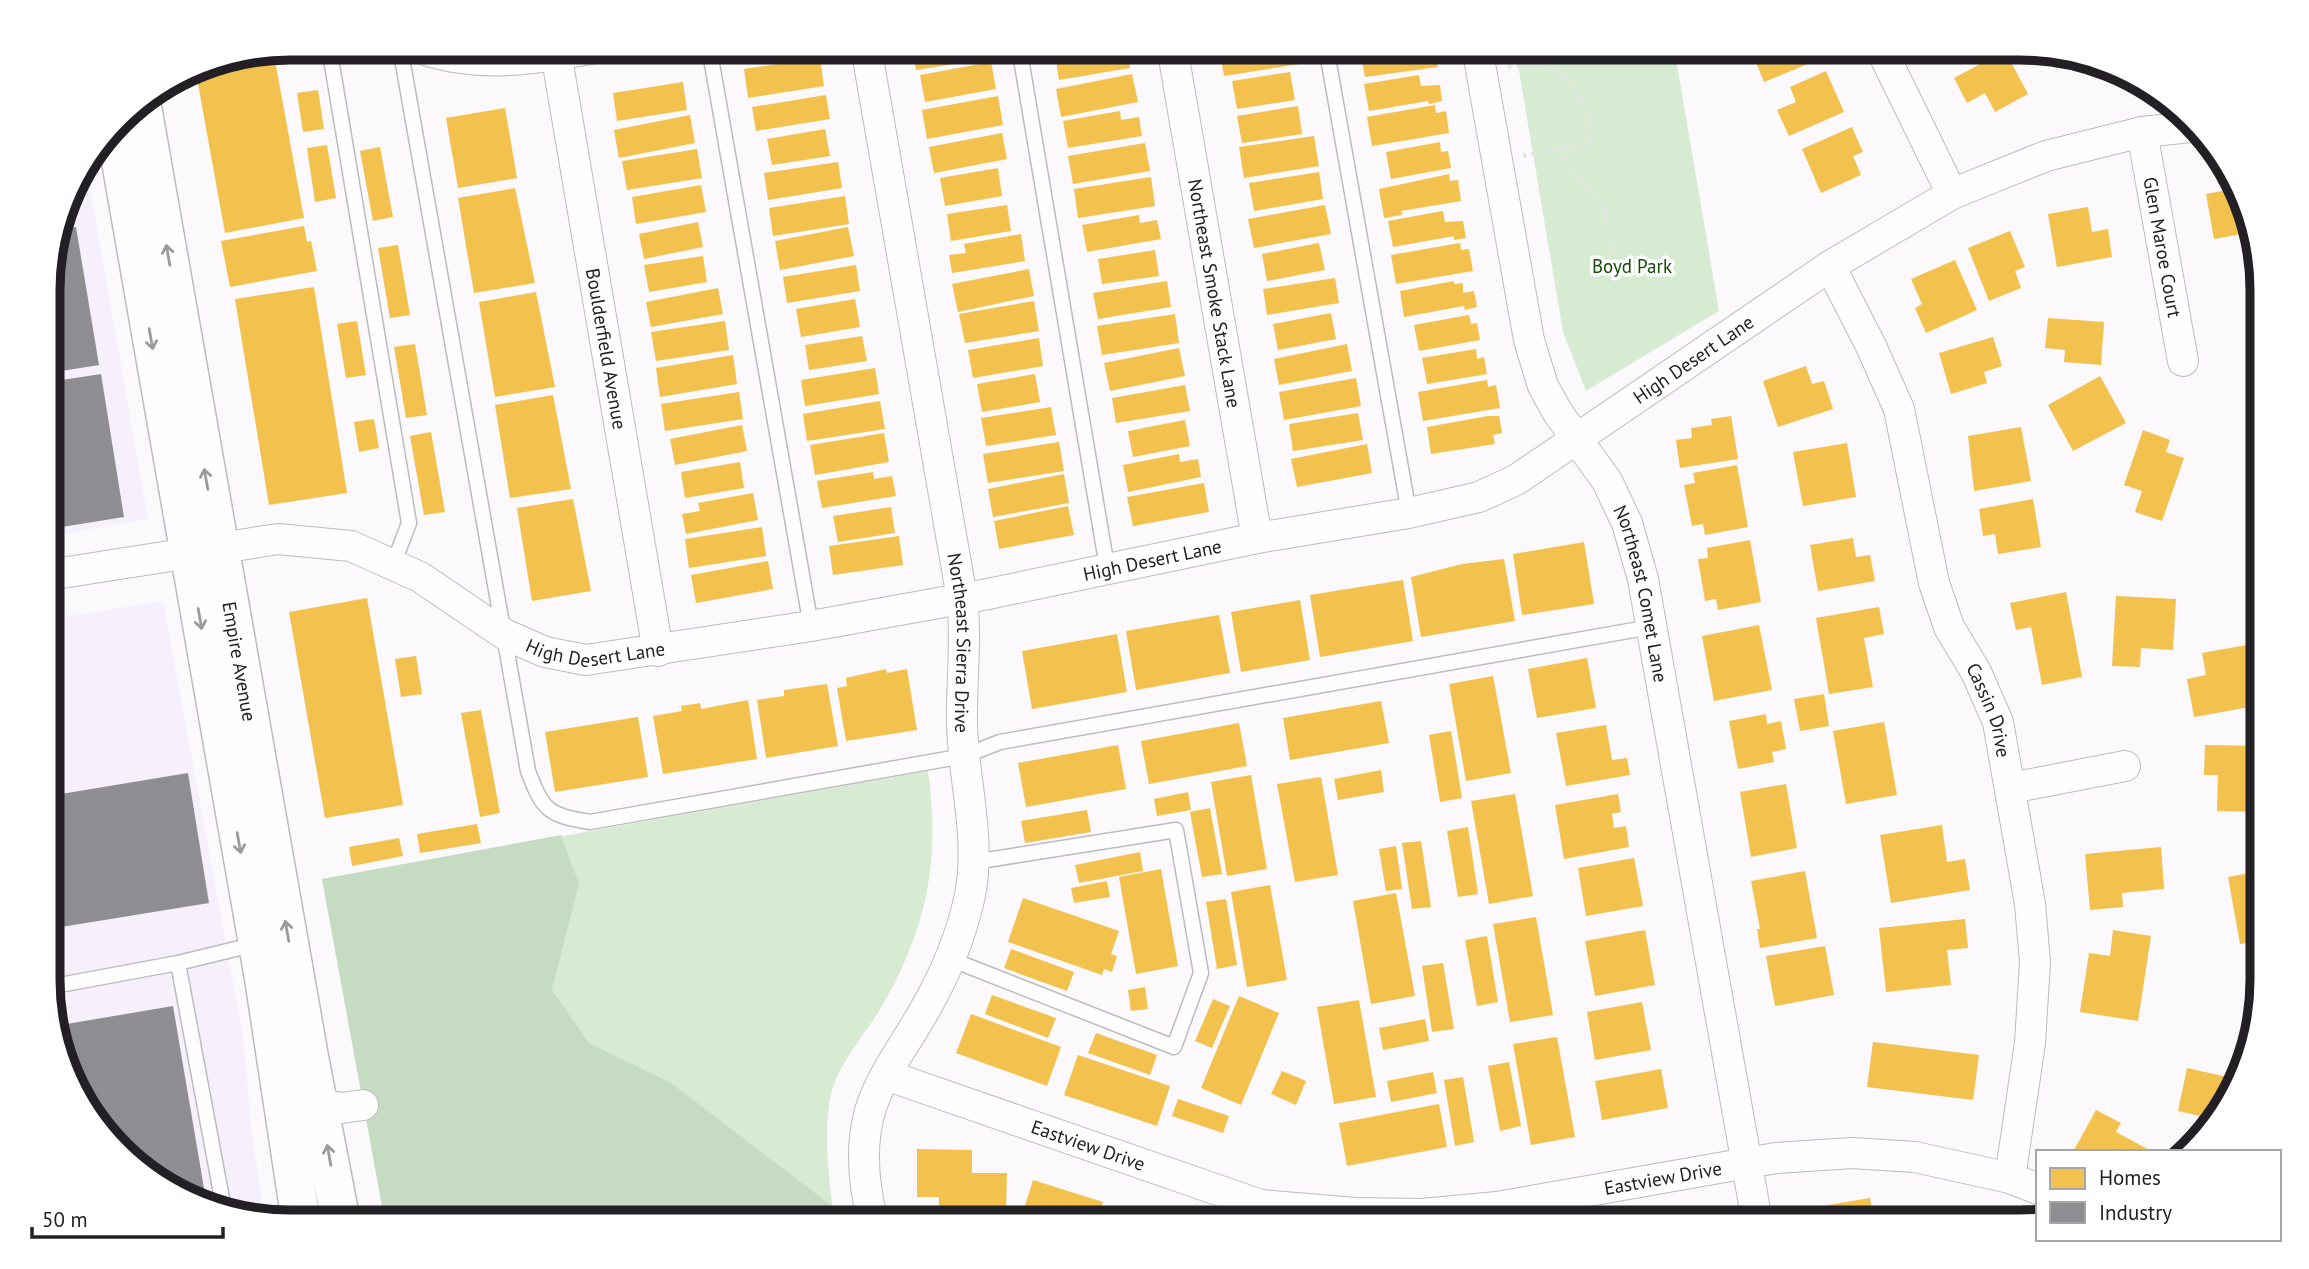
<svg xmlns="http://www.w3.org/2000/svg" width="2309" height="1269" viewBox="0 0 2309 1269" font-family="'PT Sans',sans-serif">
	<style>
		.built { fill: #f6f0fc }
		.green { fill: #d7ebd3 }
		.forest { fill: #c6dcc2 }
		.homes { fill: #f2c14e }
		.industry { fill: #8d8d92 }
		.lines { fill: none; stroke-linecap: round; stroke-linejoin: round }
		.lane-casing { stroke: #bcbbbe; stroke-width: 17 }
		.street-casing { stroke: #bcbbbe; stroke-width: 32 }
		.highway-casing { stroke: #bcbbbe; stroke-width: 41 }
		.path { stroke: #e4e4e4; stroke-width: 4.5; stroke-dasharray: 3.5 5; stroke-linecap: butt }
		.lane { stroke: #fefeff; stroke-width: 14 }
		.street { stroke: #fefeff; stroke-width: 30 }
		.highway { stroke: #fefeff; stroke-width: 38 }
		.oneway { stroke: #9b9a9c }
		.labels { text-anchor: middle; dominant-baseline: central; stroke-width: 7; stroke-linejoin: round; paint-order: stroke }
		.street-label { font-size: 19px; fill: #222024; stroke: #fff }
		.park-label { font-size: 19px; fill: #134c04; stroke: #fff }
		.rim { fill: none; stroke: #222024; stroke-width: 9 }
	</style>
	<rect width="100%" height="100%" fill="#fbf9fc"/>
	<!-- built -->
	<path class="built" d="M86,165L148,519L49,537V258L72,182Z
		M163,601L243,1036L251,1126L264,1215L169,1189L88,1114L49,1011V619Z"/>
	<!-- green -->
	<path class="green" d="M1515,47H1674L1719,311L1586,391L1563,332Z
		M928,771C941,862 926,932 879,1011C861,1040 837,1065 830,1099C823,1138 830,1183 834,1222H385L322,879Z"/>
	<!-- forest -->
	<path class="forest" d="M561,835L579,884L552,990L589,1043L671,1083L832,1206L834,1222H385L322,879Z"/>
	<!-- homes -->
	<path class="homes" d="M912,47H991L993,58L916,70Z
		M1093,47H1127L1130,68L1059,80L1055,54Z
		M1297,47L1300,64L1224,76L1219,48Z
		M1375,47H1416V51L1423,50L1424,52L1435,51L1438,67L1365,77L1360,50Z
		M1750,47H1816L1820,59L1764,82Z
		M273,50L304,218L225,233L195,67Z
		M2005,51L2028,94L1995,112L1985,93L1967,103L1954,78Z
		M820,58L824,86L748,98L744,69Z
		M991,62L996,89L925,102L920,75Z
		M1826,71L1844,112L1789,136L1777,110L1796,102L1790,87Z
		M1290,72L1295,100L1237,109L1232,81Z
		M1132,74L1138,102L1061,117L1056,89Z
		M1419,75L1421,86L1440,85L1442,101L1429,104L1428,101L1369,111L1364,84Z
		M683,82L687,110L617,121L613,93Z
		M318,90L324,129L303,132L297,93Z
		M826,95L830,119L756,131L752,107Z
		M998,96L1003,125L927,139L922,110Z
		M1435,105L1436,113L1446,111L1449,133L1372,146L1367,117Z
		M1298,106L1302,134L1242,143L1237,116Z
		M505,108L517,178L458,188L446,118Z
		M1120,111L1121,120L1139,117L1142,136L1068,148L1063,121Z
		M690,115L695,143L619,158L614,130Z
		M1852,127L1863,152L1853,156L1861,175L1821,193L1802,149Z
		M825,129L830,156L772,165L767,139Z
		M1002,133L1007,159L934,173L929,147Z
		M1314,136L1319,166L1244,178L1239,147Z
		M1440,142L1441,152L1448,151L1451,168L1391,179L1386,152Z
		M1145,143L1150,171L1073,184L1068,156Z
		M327,145L336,198L315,202L307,148Z
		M380,147L393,217L373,221L360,151Z
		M697,149L702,178L627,190L622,161Z
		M838,162L842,188L768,200L764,173Z
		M998,168L1002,196L945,206L940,178Z
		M1319,172L1323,199L1254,211L1249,183Z
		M1449,174L1450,181L1458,180L1461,201L1401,211L1402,215L1384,218L1379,189Z
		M1151,177L1155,206L1078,218L1074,189Z
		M701,185L706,212L636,224L632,197Z
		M515,188L535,283L474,293L458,198Z
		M2233,189L2247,233L2214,239L2206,194Z
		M845,196L849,224L773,236L769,208Z
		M1007,205L1011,231L951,241L947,214Z
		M1325,205L1331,234L1254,248L1248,219Z
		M2088,207L2092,232L2108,229L2112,257L2057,267L2048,214Z
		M1443,211L1445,222L1463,221L1466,238L1454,240V236L1393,247L1388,221Z
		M1139,215L1140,223L1157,220L1161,239L1087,252L1082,225Z
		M698,222L703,247L644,259L639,234Z
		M304,226L307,242L311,241L317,271L230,287L221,241Z
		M848,227L854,256L780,270L775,241Z
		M2010,231L2025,267L2015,271L2021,288L1989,301L1968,248Z
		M1021,234L1025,261L952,273L949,255L966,253L964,244Z
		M1319,243L1325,270L1267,281L1262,254Z
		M1460,243L1461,250L1469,249L1473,271L1396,284L1391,255Z
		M398,245L410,315L390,318L378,248Z
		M1155,250L1159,276L1102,284L1098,259Z
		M703,256L707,282L649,292L644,265Z
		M1955,260L1977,310L1926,333L1915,308L1922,304L1911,279Z
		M856,265L860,291L787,303L783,277Z
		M1029,269L1034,296L958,312L952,284Z
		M1335,278L1339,303L1267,315L1263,289Z
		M1167,281L1171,307L1098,319L1093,293Z
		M1454,281V284L1463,283V293L1474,291L1477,307L1465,310L1464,306L1404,317L1400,291Z
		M314,287L347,493L269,505L235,299Z
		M718,288L723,314L651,327L646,302Z
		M536,292L555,387L495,397L479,302Z
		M855,299L860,327L801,337L796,309Z
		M1034,301L1039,331L965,343L959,314Z
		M2261,310V334H2260L2256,311Z
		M1331,313L1336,339L1278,350L1273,324Z
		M1175,314L1179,343L1102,355L1097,326Z
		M1469,315L1471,324L1477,323L1480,340L1419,351L1414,325Z
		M2048,318L2104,322L2101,365L2064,362L2065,350L2045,348Z
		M357,321L366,375L346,378L337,324Z
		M725,321L729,350L656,361L651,332Z
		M862,336L867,361L809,370L805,345Z
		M1993,337L2002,366L1984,372L1987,383L1951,394L1939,353Z
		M1039,338L1043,366L973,378L968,350Z
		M415,344L427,415L406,418L394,347Z
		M1347,344L1352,371L1279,385L1274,359Z
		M1179,348L1185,376L1110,391L1104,363Z
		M1476,349L1477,359L1484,357L1487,374L1427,384L1422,358Z
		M733,355L737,384L660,397L656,368Z
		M1806,366L1812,384L1824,381L1833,409L1778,427L1763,381Z
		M875,368L879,394L805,406L801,380Z
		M1035,374L1040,402L982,412L977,384Z
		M2100,376L2126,423L2073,451L2048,405Z
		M1356,378L1361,406L1284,420L1279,392Z
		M1487,380L1488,387L1496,385L1500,408L1423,421L1418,392Z
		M1185,385L1190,411L1116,423L1112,398Z
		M739,392L743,419L665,431L661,404Z
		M553,395L571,489L510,498L495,405Z
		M880,401L885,429L807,441L803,414Z
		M1051,407L1056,435L986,446L981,418Z
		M1358,413L1363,440L1293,451L1289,424Z
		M1488,416H1499L1502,433L1493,435L1495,444L1431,454L1427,427Z
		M1731,416L1738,459L1680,468L1676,440L1692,438L1691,428L1712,425L1711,419Z
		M374,419L379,448L359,452L354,422Z
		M1185,420L1190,446L1133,457L1128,431Z
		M742,425L747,451L675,465L670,439Z
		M2021,427L2031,481L1974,491L1968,436Z
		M2143,430L2170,440L2166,452L2184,458L2162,521L2135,512L2142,491L2124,485Z
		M431,432L445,512L424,515L410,436Z
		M884,433L889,462L815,475L810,445Z
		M1059,442L1064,471L988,483L983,454Z
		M1847,443L1856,497L1803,506L1793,452Z
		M1367,444L1372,473L1297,487L1291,459Z
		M1179,454L1180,462L1198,459L1201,477L1128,492L1123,465Z
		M740,462L744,488L685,498L681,472Z
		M1737,465L1748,527L1705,535L1703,524L1692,526L1684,485L1695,483L1693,473Z
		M873,472L874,479L892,476L896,496L822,508L817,481Z
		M1064,474L1069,503L993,517L988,489Z
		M1204,483L1209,512L1133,526L1127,497Z
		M753,493L758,520L686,534L682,514L700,511L698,503Z
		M573,499L591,591L532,601L517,508Z
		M2033,499L2041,547L1998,554L1995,534L1983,536L1979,509Z
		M1068,506L1074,535L999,549L994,521Z
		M891,507L895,533L838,542L833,516Z
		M762,527L766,556L689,568L685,539Z
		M899,536L903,565L833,575L829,546Z
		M1853,538L1856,557L1870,555L1875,581L1818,591L1810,545Z
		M1750,540L1761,602L1718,610L1716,599L1705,601L1698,559L1708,558L1707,548Z
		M1584,542L1594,604L1522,615L1513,554Z
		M1504,559L1515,621L1421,637L1411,577L1462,564Z
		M768,561L773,589L696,603L691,575Z
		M1403,580L1413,641L1320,657L1310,595Z
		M2066,592L2082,677L2042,685L2031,627L2016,630L2010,603Z
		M2116,596L2176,599L2173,650L2141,648L2140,667L2112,666Z
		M367,598L403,805L325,818L289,612Z
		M1300,600L1310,660L1241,672L1231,612Z
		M1879,607L1884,634L1864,638L1873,687L1829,694L1816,618Z
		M1219,615L1230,673L1136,690L1126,631Z
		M1759,625L1772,690L1714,701L1702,636Z
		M1117,634L1127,692L1032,709L1022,651Z
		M2252,644L2261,705L2194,717L2187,679L2206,675L2202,653Z
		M416,656L422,694L401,697L395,659Z
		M1587,658L1596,708L1537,718L1528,669Z
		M886,669L887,673L907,669L917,730L846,741L837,688L847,686L846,678Z
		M1493,676L1511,773L1466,781L1449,684Z
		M827,684L838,746L766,758L757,700L784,696V690Z
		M1824,694L1829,726L1800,731L1794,699Z
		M748,700L757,759L663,774L653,716L682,711L681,706L700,703L701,709Z
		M1381,701L1389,743L1290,760L1283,718Z
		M481,710L500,813L480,817L461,713Z
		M1766,714L1767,724L1781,721L1786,749L1772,752L1774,762L1738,769L1729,721Z
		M638,717L648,777L555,792L545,732Z
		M1884,722L1897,795L1846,804L1833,731Z
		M1239,723L1247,766L1149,784L1141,741Z
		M1606,725L1612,760L1627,758L1630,775L1566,786L1556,733Z
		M1451,731L1462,798L1440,802L1429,735Z
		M1118,745L1126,789L1026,807L1018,763Z
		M2205,745L2261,746V812L2217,811L2218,775H2204Z
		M1381,770L1384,792L1338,800L1334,779Z
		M1251,775L1267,869L1227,876L1211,782Z
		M1321,777L1338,875L1295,882L1277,784Z
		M1786,784L1797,848L1751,857L1740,792Z
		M1188,792L1191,810L1157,816L1154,799Z
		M1515,794L1533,896L1489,904L1471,801Z
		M1618,794L1621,812L1612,814L1614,828L1626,826L1629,847L1564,859L1555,805Z
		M1210,808L1222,874L1202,877L1190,812Z
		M1087,810L1091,832L1025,843L1021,821Z
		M477,824L481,843L420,853L417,834Z
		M1942,825L1947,862L1965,859L1970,890L1891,903L1880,835Z
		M1468,827L1478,894L1458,897L1447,831Z
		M399,838L403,856L352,866L349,847Z
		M1421,841L1431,907L1412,909L1402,843Z
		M1396,846L1402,889L1386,891L1379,849Z
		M2161,847L2164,889L2122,893L2123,907L2090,910L2085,854Z
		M1140,852L1143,871L1079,883L1075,865Z
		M1634,858L1643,906L1586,916L1578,868Z
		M1161,869L1178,966L1136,974L1119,877Z
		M1805,871L1817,938L1760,948L1757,929H1760L1751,881Z
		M2256,872L2258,882H2261V941L2240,944L2228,877Z
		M1107,881L1110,897L1074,903L1071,888Z
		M1270,885L1287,980L1247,987L1231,892Z
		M1396,893L1415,996L1371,1004L1353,901Z
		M1023,898L1119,931L1111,954L1117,956L1112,972L1104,969L1102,975L1008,942Z
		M1226,899L1237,965L1217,969L1206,902Z
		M1536,917L1553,1015L1510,1022L1493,924Z
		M1965,919L1968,948L1947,950L1951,985L1886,992L1879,928Z
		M1645,930L1655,985L1595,996L1585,941Z
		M2113,930L2151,936L2138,1021L2080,1012L2089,953L2110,956Z
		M1487,936L1498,1002L1477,1006L1465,940Z
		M1825,946L1834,995L1775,1006L1766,956Z
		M1011,949L1074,972L1067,991L1004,968Z
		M1443,963L1454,1029L1432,1032L1422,966Z
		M1145,987L1148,1009L1131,1011L1128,990Z
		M992,995L1056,1018L1048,1038L985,1014Z
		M1239,996L1279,1013L1241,1105L1201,1088Z
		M1213,999L1230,1006L1212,1048L1195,1041Z
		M1359,1000L1376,1097L1334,1104L1317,1007Z
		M1642,1002L1651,1050L1595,1060L1587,1012Z
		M971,1014L1061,1047L1047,1086L956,1053Z
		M1425,1019L1429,1041L1383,1050L1379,1028Z
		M1096,1033L1157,1055L1150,1075L1088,1053Z
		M1557,1037L1575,1137L1531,1145L1513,1044Z
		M1873,1042L1979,1055L1973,1100L1867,1087Z
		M1078,1055L1170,1086L1157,1126L1064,1095Z
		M1509,1062L1521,1126L1500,1131L1488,1066Z
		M2187,1068L2236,1079L2229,1100L2206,1125L2198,1123L2200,1116L2178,1111Z
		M1661,1069L1668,1108L1602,1120L1595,1081Z
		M1282,1071L1306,1081L1296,1105L1271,1094Z
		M1433,1072L1437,1093L1391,1102L1387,1081Z
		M1463,1077L1474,1142L1455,1146L1444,1080Z
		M1178,1099L1229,1116L1223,1133L1172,1116Z
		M1439,1104L1447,1147L1347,1166L1339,1123Z
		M2096,1110L2121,1123L2116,1132L2153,1152L2074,1150Z
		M917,1149L972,1150V1173H1007L1006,1210L972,1209V1222H939V1197H917Z
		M1033,1180L1103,1202L1097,1222H1020Z
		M1870,1198L1874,1221H1813L1811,1208Z"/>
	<!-- industry -->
	<path class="industry" d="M76,227L99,365L49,373V258L58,230Z
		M101,374L124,517L49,529V382Z
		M188,773L209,903L49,929V796Z
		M173,1006L206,1200L169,1189L88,1114L55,1026Z"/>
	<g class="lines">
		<defs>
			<path id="lane" d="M329,47L409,523L393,565
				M400,47L528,771C543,810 547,815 590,822L964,756L1000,742L1651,627
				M709,47L811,626
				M1019,47L1107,567
				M1326,47L1409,513
				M950,959L1174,1047L1201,973L1176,830L974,862
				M178,963L223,1204
				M49,987L178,963L256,944"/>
			<g id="street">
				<path d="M416,47C479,70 535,59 600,47"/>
				<path id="s1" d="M555,47L658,651"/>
				<path id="s2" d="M866,47L962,598C967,641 961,683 962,726C964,782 981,839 970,895C962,933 947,970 928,1004C909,1040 882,1072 870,1111C860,1146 864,1187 873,1222"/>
				<path id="s3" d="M1172,47L1257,538"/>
				<path id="s4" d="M1477,47L1529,340L1543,386L1558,413L1607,481L1627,523L1643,579L1757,1221"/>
				<path d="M1880,47L1952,194"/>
				<path id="s5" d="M2142,132L2183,361"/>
				<path id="s6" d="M1830,266L1871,346L1899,409L1934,583L1949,627L1976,672L1998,722L2030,904L2035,962L2030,1043L2010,1178"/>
				<path id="s7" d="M49,575L278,539L351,546L420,577L504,634L545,652L586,660L811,626L988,594L1257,538L1409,513L1479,497L1516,480L1830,266L1952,194L2046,156L2142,132L2191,127"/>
				<path d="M2011,788L2125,766"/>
				<path id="s8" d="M886,1075L1261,1205L1355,1213L1422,1214L1497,1207L1776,1158L1852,1153L1915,1157L2010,1178L2038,1189"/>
				<path d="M320,1104L342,1108L363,1105"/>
			</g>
			<g id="highway">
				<path id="s9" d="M141,101L309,1057L341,1222"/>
				<path d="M115,127L264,978L301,1222"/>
			</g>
		</defs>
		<!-- lane casing -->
		<use href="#lane" class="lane-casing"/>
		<!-- street casing -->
		<use href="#street" class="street-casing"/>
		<!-- highway casing -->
		<use href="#highway" class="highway-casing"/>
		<!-- path -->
		<path class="path" d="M1508,67C1526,64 1544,63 1561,74C1576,85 1602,130 1585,145L1522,156
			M1556,150L1604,209L1611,250L1617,258"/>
		<!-- lane -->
		<use href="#lane" class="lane"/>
		<!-- street -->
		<use href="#street" class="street"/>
		<!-- highway -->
		<use href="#highway" class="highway"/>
	</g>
	<!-- one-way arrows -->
	<defs><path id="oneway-shaft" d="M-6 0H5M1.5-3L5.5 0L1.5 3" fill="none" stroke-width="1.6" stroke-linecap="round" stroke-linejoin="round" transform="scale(1.75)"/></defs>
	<g class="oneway">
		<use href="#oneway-shaft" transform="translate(168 255) rotate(-100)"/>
		<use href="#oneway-shaft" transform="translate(151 339) rotate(80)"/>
		<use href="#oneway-shaft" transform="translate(206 479) rotate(-100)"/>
		<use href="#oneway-shaft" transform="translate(200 619) rotate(80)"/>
		<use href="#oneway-shaft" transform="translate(239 843) rotate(80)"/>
		<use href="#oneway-shaft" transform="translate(287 931) rotate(-100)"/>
		<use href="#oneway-shaft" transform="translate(329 1155) rotate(-100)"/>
	</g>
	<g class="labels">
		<!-- street labels -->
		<g class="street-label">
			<text stroke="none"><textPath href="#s5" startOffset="117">Glen Maroe Court</textPath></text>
			<text stroke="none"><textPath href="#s3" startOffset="250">Northeast Smoke Stack Lane</textPath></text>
			<text stroke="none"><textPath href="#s1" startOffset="306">Boulderfield Avenue</textPath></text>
			<text stroke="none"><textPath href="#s7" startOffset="1732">High Desert Lane</textPath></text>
			<text stroke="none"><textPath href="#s7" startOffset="1144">High Desert Lane</textPath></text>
			<text stroke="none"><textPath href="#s4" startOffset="579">Northeast Comet Lane</textPath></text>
			<text stroke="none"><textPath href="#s2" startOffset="604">Northeast Sierra Drive</textPath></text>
			<text stroke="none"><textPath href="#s7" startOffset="578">High Desert Lane</textPath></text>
			<text stroke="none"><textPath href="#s9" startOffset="569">Empire Avenue</textPath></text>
			<text stroke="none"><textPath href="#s6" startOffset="476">Cassin Drive</textPath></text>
			<text stroke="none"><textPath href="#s8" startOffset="214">Eastview Drive</textPath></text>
			<text stroke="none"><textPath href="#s8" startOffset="802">Eastview Drive</textPath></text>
		</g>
		<!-- park labels -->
		<g class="park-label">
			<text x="1632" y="266">Boyd Park</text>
		</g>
	</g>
	<!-- crop -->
	<path d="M0 0H2309V1269H0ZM290 60H2020A230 230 0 0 1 2250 290V980A230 230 0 0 1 2020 1210H290A230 230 0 0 1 60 980V290A230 230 0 0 1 290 60Z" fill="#fff" fill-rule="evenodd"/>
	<path class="rim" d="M290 60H2020A230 230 0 0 1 2250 290V980A230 230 0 0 1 2020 1210H290A230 230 0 0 1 60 980V290A230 230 0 0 1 290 60Z"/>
	<!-- legend -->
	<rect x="2036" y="1150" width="245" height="91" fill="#ffffff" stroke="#a7a6a7" stroke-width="2"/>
	<rect x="2050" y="1168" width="35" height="21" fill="#f2c14e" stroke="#a7a6a7" stroke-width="2"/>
	<text x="2099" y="1185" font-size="21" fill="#222024">Homes</text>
	<rect x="2050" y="1202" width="35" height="21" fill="#8d8d92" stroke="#a7a6a7" stroke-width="2"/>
	<text x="2099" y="1220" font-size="21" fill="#222024">Industry</text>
	<!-- scale -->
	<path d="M32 1227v10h191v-10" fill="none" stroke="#222024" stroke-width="3.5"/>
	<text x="42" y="1227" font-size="21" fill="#222024" stroke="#ffffff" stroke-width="5" paint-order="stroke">50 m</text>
</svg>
